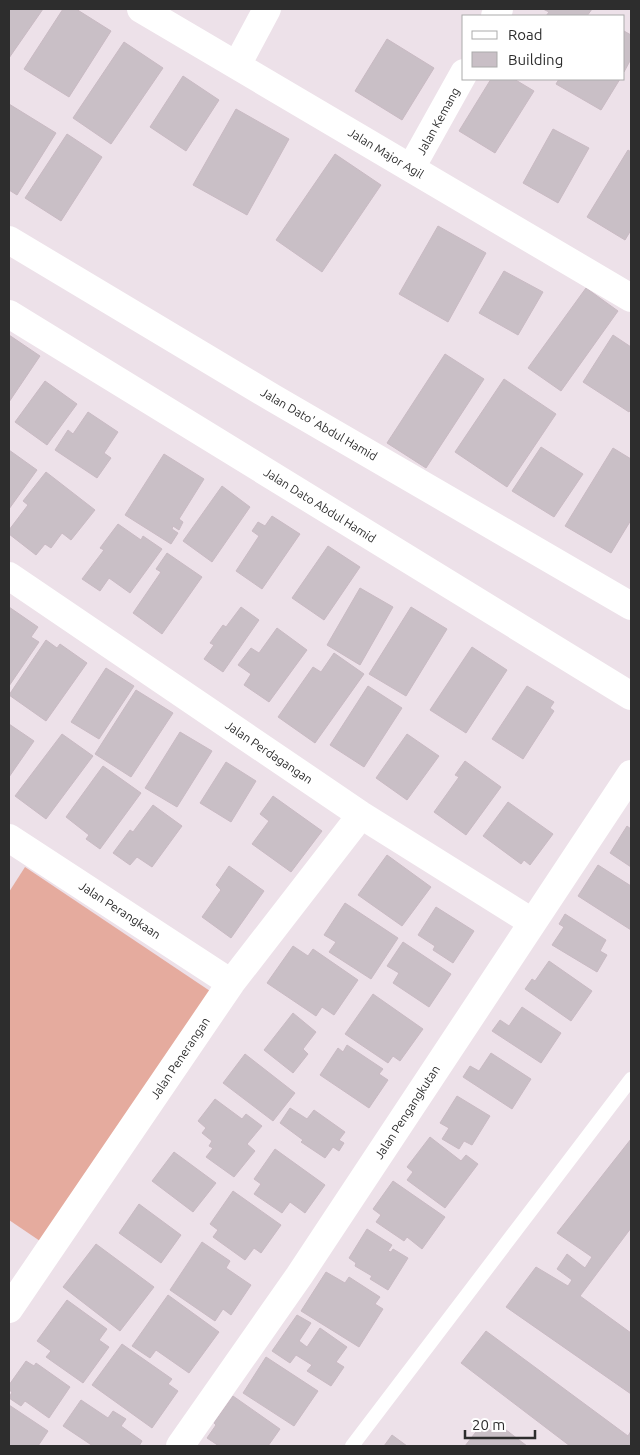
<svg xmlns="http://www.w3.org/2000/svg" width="640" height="1455" viewBox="0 0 640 1455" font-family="Ubuntu,sans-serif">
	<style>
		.pitch { fill: #e5ab9e }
		.building { fill: #c9bfc6; stroke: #c9bac3 }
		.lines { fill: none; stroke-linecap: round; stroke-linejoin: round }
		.lane { stroke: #fff; stroke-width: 14 }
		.street { stroke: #fff; stroke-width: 28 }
		.secondary { stroke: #fff; stroke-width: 28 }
		.labels { text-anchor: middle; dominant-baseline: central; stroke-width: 4; stroke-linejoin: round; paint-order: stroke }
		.street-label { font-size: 12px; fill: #2d2d2d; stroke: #fff }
	</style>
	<rect width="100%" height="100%" fill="#ede1e9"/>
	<!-- pitch -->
	<path class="pitch" d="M25,867L210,991L40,1241L9,1220V892Z"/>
	<!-- building -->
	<path class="building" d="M9,9H43L9,58Z
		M63,9H76L111,31L69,97L24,69Z
		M543,9H592L587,16H546L549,12Z
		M624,31L631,35V59L624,72Z
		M387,39L434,68L402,120L355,91Z
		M124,42L163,68L111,144L73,118Z
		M183,76L219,100L186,151L150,127Z
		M491,79H514L534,91L495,153L459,131Z
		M559,79H620L601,110L556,84Z
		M9,104L56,133L17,195L9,190Z
		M236,109L289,139L247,215L193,185Z
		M553,129L589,148L558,203L523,183Z
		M67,134L102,157L61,221L25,198Z
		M628,150L631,152V230L625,240L587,217Z
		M335,154L381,185L322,272L276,240Z
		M438,226L486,253L448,322L399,294Z
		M504,271L543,292L518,335L479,313Z
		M586,288L618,311L561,391L528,368Z
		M9,335L40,356L9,402Z
		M613,335L631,347V409L629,412L583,382Z
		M445,354L484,379L426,468L387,443Z
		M504,379L556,414L507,487L455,452Z
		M45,381L77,404L47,445L15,422Z
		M88,412L118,432L104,453L111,458L97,478L55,450L68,430L73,434Z
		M541,447L583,474L554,517L512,491Z
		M613,448L631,459V520L611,553L565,526Z
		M9,450L37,470L9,509Z
		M164,454L204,479L179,519L183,522L179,530L173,526L172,529L178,533L171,544L125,515Z
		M46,472L95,510L71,540L62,533L51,548L45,544L36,555L9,534V530L28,505L23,501Z
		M222,486L250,507L212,562L183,541Z
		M272,516L300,534L262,589L236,571L259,536L252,531L258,522L265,526Z
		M118,524L141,540L143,536L162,549L130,593L109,578L100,591L82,579L104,550L100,548Z
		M328,546L360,567L324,620L292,598Z
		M167,553L202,577L162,634L133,613L161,572L156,569Z
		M360,588L393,607L360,665L327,645Z
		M9,607L38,627L31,637L39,642L9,686Z
		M241,607L259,620L223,672L204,659L214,645L210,643L223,625L226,627Z
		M411,607L447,629L406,696L369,674Z
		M277,628L307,650L269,702L244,685L251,674L238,665L251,648L259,653Z
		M46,640L57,648L60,644L87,663L46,721L9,695Z
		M472,647L507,670L466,733L430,710Z
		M334,653L364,674L315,743L278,717L313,667L321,672Z
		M106,668L134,686L99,739L71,722Z
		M368,686L402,708L364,767L330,745Z
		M527,686L554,702L550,708L554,711L523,759L492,739Z
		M136,690L173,713L131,777L95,754Z
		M9,724L34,741L9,777Z
		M180,732L212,751L177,807L145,788Z
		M62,734L93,756L46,819L15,796Z
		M407,734L439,756L407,800L376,778Z
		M465,761L501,787L466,835L434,812L459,777L455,775Z
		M226,762L256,781L231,822L200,803Z
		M103,766L141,793L100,849L86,839L89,835L66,817Z
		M273,796L322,831L291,872L252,844L269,821L260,814Z
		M508,802L553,834L530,865L524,860L521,864L483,836Z
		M153,805L182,826L152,867L137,857L130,865L113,853L130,830L133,832Z
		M627,826L631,829V867L610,853Z
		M387,855L431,887L402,926L358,895Z
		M598,865L631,886V930L578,896Z
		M229,866L264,891L231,938L202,917L221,890L216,885Z
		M345,903L398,938L371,979L329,952L336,942L324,935Z
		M436,907L474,931L453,963L433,950L435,946L418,935Z
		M565,914L606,940L600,951L607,955L597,972L552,945L564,927L559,924Z
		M403,942L451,974L429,1007L393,983L399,973L387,966Z
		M293,946L308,956L313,949L358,980L334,1015L322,1007L316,1016L267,983Z
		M549,961L592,991L571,1021L525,989L532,979L535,981Z
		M373,994L423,1029L400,1061L393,1056L388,1063L345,1034Z
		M522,1007L561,1033L541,1063L492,1031L500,1020L509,1026Z
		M293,1013L316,1032L303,1049L308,1054L293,1073L264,1050Z
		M347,1045L383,1069L379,1074L388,1080L369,1108L320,1075L338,1048L343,1052Z
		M491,1053L531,1079L512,1109L463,1077L470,1066L479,1071Z
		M245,1054L295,1093L273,1121L223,1083Z
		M457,1096L490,1116L472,1145L464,1141L459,1149L442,1139L449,1128L440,1123Z
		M215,1099L242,1119L246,1114L262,1126L247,1144L255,1151L234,1177L206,1157L213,1148L209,1146L212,1141L202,1133L206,1128L198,1121Z
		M290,1108L307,1119L314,1110L345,1132L339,1140L344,1143L339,1151L333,1147L325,1158L301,1142L303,1140L280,1123Z
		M430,1137L461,1161L466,1155L478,1164L445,1208L407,1180L413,1172L407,1167Z
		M631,1139V1228L580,1296L631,1333V1394L506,1307L536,1267L568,1286L572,1280L557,1269L567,1254L585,1268L592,1257L557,1233Z
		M275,1149L325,1185L305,1213L290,1202L282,1213L254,1194L261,1184L254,1179Z
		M174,1152L216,1183L193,1212L152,1181Z
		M393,1181L445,1217L422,1249L407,1237L404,1241L376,1222L381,1215L373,1209Z
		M233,1191L281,1225L261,1253L254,1248L245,1260L213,1237L218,1230L210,1224Z
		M139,1204L181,1235L161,1263L119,1233Z
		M367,1229L392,1245L388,1251L391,1252L393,1249L408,1258L388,1290L370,1279L372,1276L355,1266L356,1263L349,1258Z
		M202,1242L230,1261L226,1268L251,1285L231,1315L223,1309L215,1321L170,1290Z
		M96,1244L154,1287L120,1331L63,1287Z
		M326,1272L345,1283L349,1277L380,1297L375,1304L383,1309L359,1347L301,1311Z
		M168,1295L219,1332L189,1373L156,1350L150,1358L132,1346Z
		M67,1300L107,1329L99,1340L109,1347L83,1383L46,1357L51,1351L37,1341Z
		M297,1315L311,1323L299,1341L307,1347L320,1328L347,1347L336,1362L344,1367L331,1386L307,1371L312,1365L296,1355L290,1363L272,1351Z
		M486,1331L628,1436L631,1431V1446H570L461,1363Z
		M122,1344L172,1379L168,1384L178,1391L152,1428L92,1385Z
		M266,1357L318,1391L294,1426L243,1393Z
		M26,1361L34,1366L36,1363L70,1387L49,1418L25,1401L21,1406L9,1398L12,1392L9,1390V1385Z
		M233,1396L280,1429L268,1446H219L207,1438L216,1425L214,1423Z
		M81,1400L108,1418L113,1411L126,1419L121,1426L142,1441L139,1446H93L63,1426Z
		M9,1405L48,1431L38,1446H9Z
		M497,1423L527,1446H465L482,1424L491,1431Z
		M392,1435L407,1446H384Z"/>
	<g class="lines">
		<!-- lane -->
		<path class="lane" d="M352,1446L631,1079"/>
		<!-- street -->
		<path class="street" d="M141,9L631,298
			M495,16L499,9
			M237,65L267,9
			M411,168L464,73
			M9,314L631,696
			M9,576L361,815L532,922
			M9,838L231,983
			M9,1309L231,983L361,815
			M180,1446L299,1276L631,774"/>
		<!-- secondary -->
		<path class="secondary" d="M9,240L273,398L631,606"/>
	</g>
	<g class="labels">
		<!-- street labels -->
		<g class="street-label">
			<text transform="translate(438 121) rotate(-61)">Jalan Kemang</text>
			<text transform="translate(386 153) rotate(31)">Jalan Major Agil</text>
			<text transform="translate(319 424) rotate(30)">Jalan Dato' Abdul Hamid</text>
			<text transform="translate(320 505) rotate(32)">Jalan Dato Abdul Hamid</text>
			<text transform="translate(269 752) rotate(34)">Jalan Perdagangan</text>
			<text transform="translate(120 910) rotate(33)">Jalan Perangkaan</text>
			<text transform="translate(180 1058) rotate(-56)">Jalan Penerangan</text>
			<text transform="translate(407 1112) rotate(-57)">Jalan Pengangkutan</text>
		</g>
	</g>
	<!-- border -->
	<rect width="640" height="1455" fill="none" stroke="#2d2d2d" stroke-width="20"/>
	<!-- legend -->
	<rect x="462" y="15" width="162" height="65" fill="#ffffff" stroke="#ababab"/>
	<rect x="472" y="31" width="25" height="8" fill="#ffffff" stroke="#ababab"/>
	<text x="508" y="40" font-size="15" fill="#2d2d2d">Road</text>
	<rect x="472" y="52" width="25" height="15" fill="#c9bfc6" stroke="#ababab"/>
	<text x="508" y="65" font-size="15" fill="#2d2d2d">Building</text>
	<!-- scale -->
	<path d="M465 1430v8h70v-8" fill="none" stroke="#2d2d2d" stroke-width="2.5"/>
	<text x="472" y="1430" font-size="15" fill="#2d2d2d" stroke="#ffffff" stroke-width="4" paint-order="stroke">20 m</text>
</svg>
